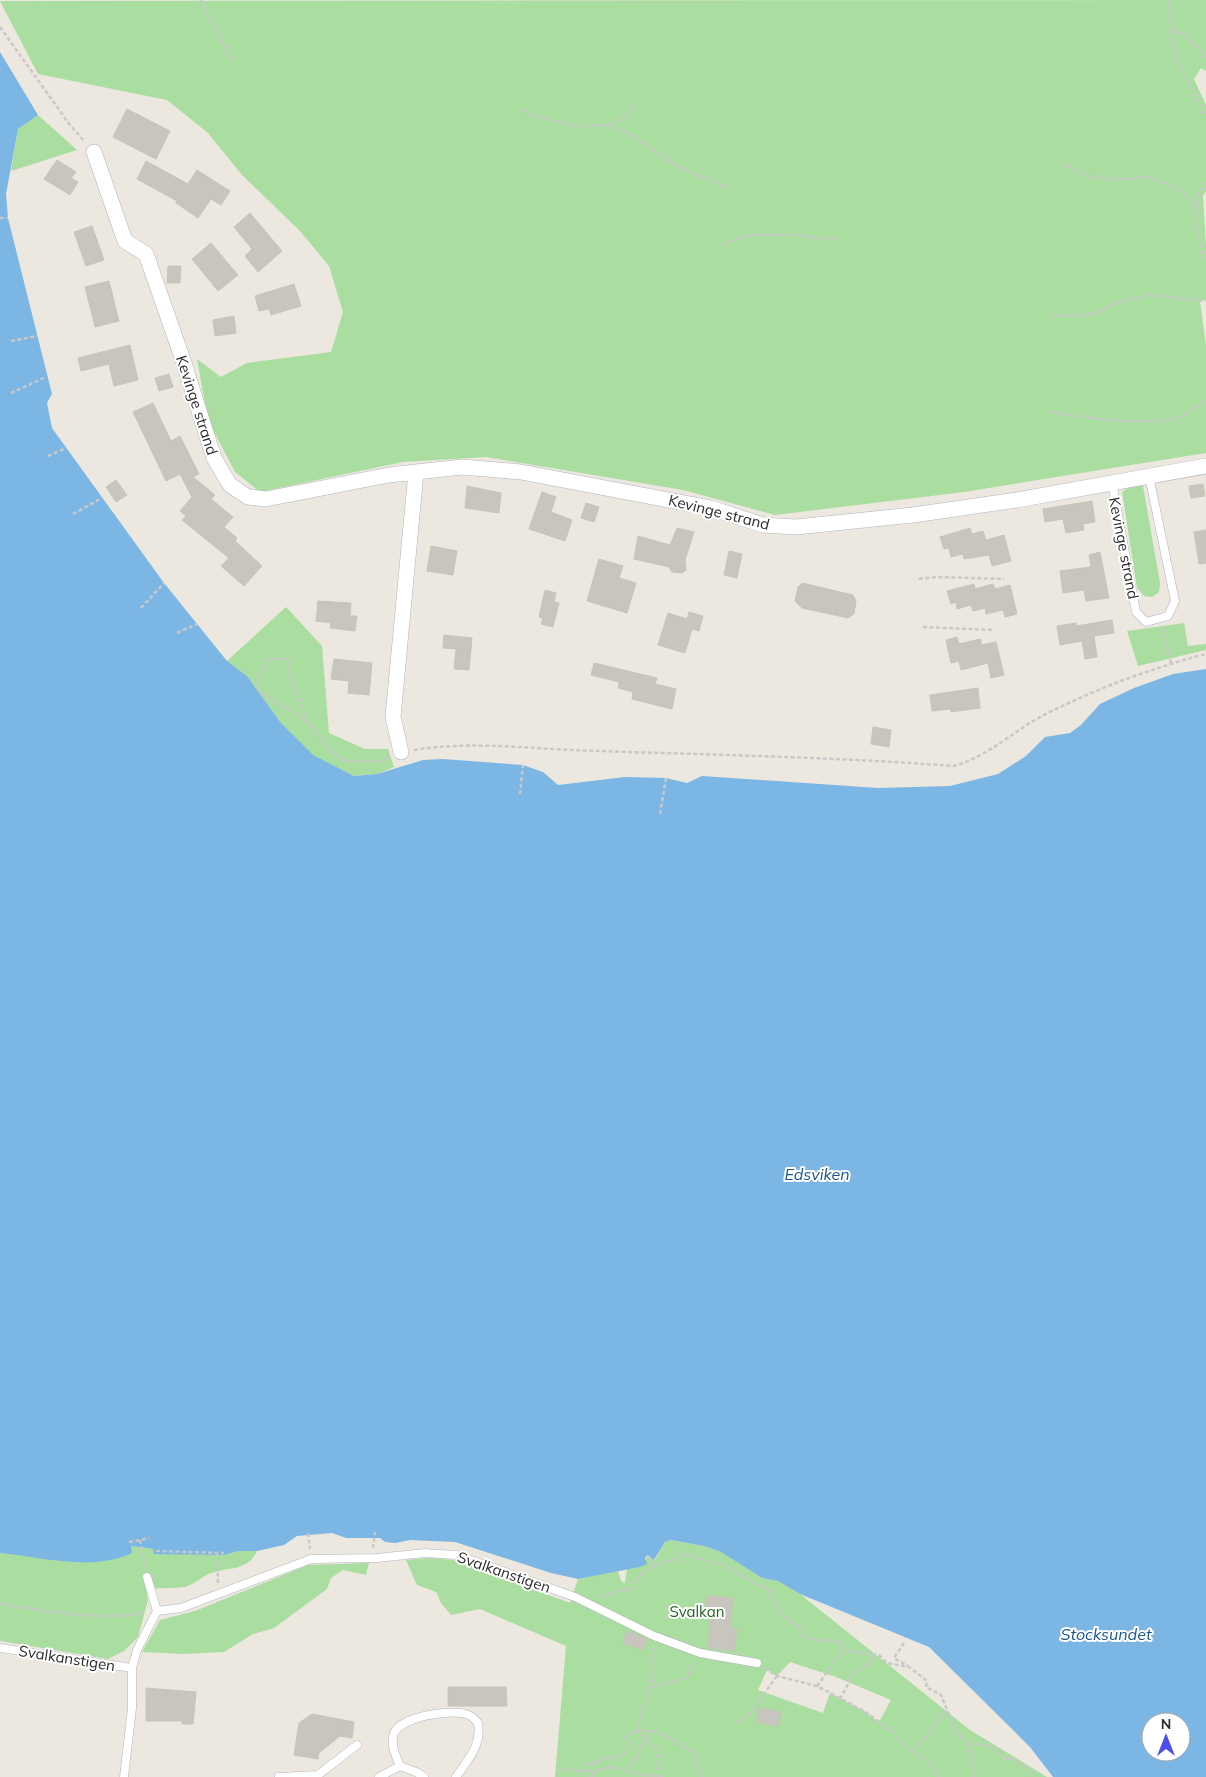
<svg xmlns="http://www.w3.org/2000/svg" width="1206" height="1777" viewBox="0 0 1206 1777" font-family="Mulish,sans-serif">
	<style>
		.green { fill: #aadda0; fill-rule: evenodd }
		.water { fill: #7bb6e4; fill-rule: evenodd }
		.building { fill: #c7c5be; stroke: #c7c4b8 }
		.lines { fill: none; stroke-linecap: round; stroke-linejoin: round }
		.lane-casing { stroke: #b2b2bd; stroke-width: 9 }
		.street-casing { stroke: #b2b2bd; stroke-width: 16 }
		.path { stroke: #c8c8c8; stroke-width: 2.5; stroke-dasharray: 4 2.5; stroke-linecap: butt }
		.lane { stroke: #fff; stroke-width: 8 }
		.street { stroke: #fff; stroke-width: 15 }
		.labels { text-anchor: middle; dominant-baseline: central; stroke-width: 4; stroke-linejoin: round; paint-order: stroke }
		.street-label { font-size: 15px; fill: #2b2b2b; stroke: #fff }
		.park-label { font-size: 15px; fill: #236321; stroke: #fff }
		.water-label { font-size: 16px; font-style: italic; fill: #195391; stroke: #fff }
	</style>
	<rect width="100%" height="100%" fill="#ece8df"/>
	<!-- green -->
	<path class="green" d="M1206,0V71L1201,68L1194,79L1206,105V191L1203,196L1206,244V300L1200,301L1206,345V453L964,492L775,515L683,490L486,457L403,462L260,492L235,472L208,420L197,359L221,377L247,363L331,352L343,312L329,266L300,231L242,175L208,133L167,100L38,74L0,1Z
		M38,115L77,150L11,171L18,129Z
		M1131,486H1143L1160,583L1159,592L1152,597L1144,596L1137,588L1122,492Z
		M286,607L322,646L329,733L365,749H388L394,767L377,774L354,776L312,755L281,723L247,676L227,661Z
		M1184,623L1188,646L1206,644V650L1138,666L1127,631Z
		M670,1540L704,1546L721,1552L762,1578L778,1581L800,1594L970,1730L1047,1777H555L566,1646L480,1609L451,1615L441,1603L436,1592L417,1585L406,1560L429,1558L454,1560L570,1603L578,1579L618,1571L621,1581L625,1583L627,1569L640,1567L649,1555L655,1560L665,1542ZM790,1662L836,1677L891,1700L879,1722L864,1711L830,1693L823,1713L758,1690L767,1670L777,1676Z
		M130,1546L153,1549L154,1553L224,1555L239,1551H257C248,1571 230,1567 211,1573C202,1576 194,1585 184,1587C171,1589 159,1587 146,1590L148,1600L138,1637L124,1651L108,1659L0,1641V1553L31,1556Z
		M369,1563L366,1575L343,1570L331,1578L327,1589L274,1628L253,1634L224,1652L183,1654L142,1652L160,1620L195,1611L308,1565Z"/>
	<!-- water -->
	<path class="water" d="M0,52L38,115L18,129L6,194L8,218L52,394L47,403L52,428L164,583L227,661L247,676L281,723L313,755L354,776L377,774L423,760L443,759L523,765L543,772L558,785L625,777L666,778L687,783L702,776L878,788L950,786L998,774L1026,756L1045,737L1070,733L1081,725L1100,704L1134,688L1173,674L1206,669V1777H1053L1030,1747L929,1647L800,1594L778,1581L762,1578L721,1552L704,1546L671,1540L665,1542L654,1560L648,1555L645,1558L647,1564L640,1567L578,1579L551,1573L455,1542L410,1540L395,1543L385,1542L380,1538H346L332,1533L297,1536L284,1545L257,1551H239L224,1555L154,1554L153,1549L131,1546L132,1553C91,1572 43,1557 0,1553ZM1151,1722H1181V1752H1151Z"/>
	<!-- building -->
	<path class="building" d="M127,109L170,131L156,159L113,137Z
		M57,160L76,172L71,178L78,182L70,195L44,179Z
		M146,161L188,184L197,170L230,191L221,205L211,199L198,218L176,203L177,201L137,179Z
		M250,213L282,251L258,272L245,256L252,249L234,227Z
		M92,226L104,260L86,266L74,232Z
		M211,243L238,275L218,291L192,259Z
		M168,266H181L180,283H167Z
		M109,281L119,321L95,327L85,287Z
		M294,284L301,306L271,315L269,309L259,311L255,296Z
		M234,316L236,333L215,336L213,320Z
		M130,345L138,380L114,386L109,364L81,371L78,358Z
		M169,374L173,387L159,391L155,378Z
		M153,403L171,441L180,436L199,474L193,477L215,495L211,499L233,517L224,527L237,538L235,541L262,566L244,586L221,566L229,558L182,520L186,516L180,511L192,497L180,474L166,481L133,412Z
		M116,480L127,495L116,502L106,487Z
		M1203,484L1205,496L1191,498L1189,486Z
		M467,486L501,493L499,513L465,508Z
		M542,492L556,497L551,512L572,520L565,541L529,529Z
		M1092,501L1095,522L1083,524L1084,530L1066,533L1063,519L1045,522L1043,509Z
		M586,503L599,507L594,522L581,518Z
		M677,528L694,532L685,560L686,570L682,573L672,572L669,567L634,559L638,536L670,545Z
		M970,528L972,534L983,531L986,540L1004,535L1011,561L992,566L989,555L964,559L963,554L951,557L949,548L944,549L940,537Z
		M1206,530V563L1199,564L1194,532Z
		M431,546L457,551L453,575L427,571Z
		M729,551L742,554L737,578L724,575Z
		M1100,552L1109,598L1086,601L1084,590L1063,593L1060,571L1091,567L1089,555Z
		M599,559L623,566L619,578L636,583L627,613L587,601Z
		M802,583L853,595L856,601L854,614L848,618L802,608L795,601L798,587Z
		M974,584L975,589L993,584L995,589L1010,585L1017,614L1005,617L1003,610L986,614L985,608L973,611L971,605L957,609L956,602L951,604L947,591Z
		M545,590L556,593L554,602L559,603L553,627L541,624L543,618L539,617Z
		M318,601L351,603L350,616H357L355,631L330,628L331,623L316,621Z
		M689,612L703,616L699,631L692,629L685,653L658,645L668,613L687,619Z
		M1112,620L1114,633L1094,636L1097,657L1085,659L1082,641L1060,645L1057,626L1076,623V626Z
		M444,635L472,638L469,670L454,669L456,649L443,648Z
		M957,637L959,644L980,639L982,645L996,642L1004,675L991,678L988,663L961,670L959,661L951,663L946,640Z
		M334,659L372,663L369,695L348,693L349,681L331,679Z
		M594,663L657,678L655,684L676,689L672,709L632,699L633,692L618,688L619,682L591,675Z
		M978,688L980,708L951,712L950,709L932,711L930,695Z
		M873,727L891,730L889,747L871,744Z
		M707,1596L733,1598L730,1628L737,1629L734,1651L708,1648L711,1615L705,1614Z
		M627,1631L647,1639L643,1650L623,1643Z
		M448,1687H506L507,1706H448Z
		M146,1688L196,1692L193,1724H182V1721H146Z
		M759,1708L781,1712L778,1726L756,1722Z
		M312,1714L354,1722L352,1738L340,1736L319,1753L318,1759L294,1755L299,1723Z"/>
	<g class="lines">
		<defs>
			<path id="lane" d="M1112,483L1136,612L1146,622L1168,616L1175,601L1149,476
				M157,1611L181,1608L311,1559L377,1558L425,1553L457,1555L575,1597L654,1636L700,1653L757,1663
				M0,1648L132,1668
				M400,1766C396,1757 390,1744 394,1733C402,1716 454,1708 469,1715C473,1717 476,1721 478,1723C482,1745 468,1760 456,1777
				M124,1777L132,1708V1668L137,1650L157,1611L147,1577
				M279,1777L318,1775L357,1745
				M379,1777L400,1766L416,1772L424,1777"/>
			<path id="street" d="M94,152L125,241L146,254L183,360L214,458L230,485L248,497L266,499L389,475L462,467L521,472L711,508L763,525L796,527L913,515L1017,500L1206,466
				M401,752L393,717L416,472"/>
		</defs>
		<!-- lane casing -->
		<use href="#lane" class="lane-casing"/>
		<!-- street casing -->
		<use href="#street" class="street-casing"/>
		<!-- path -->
		<path class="path" d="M200,0L218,36L234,60
			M1169,0L1175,55L1206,117
			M0,27L70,125L85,142
			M1173,31L1182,33L1206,57
			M522,111C547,120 596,135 621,119C626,116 630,109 633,104
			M605,124L629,134L681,168L731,189
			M1061,164L1093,177L1112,180L1150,177L1183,192L1197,207
			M1206,182C1203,186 1200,191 1198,196C1192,210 1199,245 1206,258
			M0,218H8
			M723,245L747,235H796L835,240
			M1053,315L1075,316L1097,313L1116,303L1151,295L1206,301
			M11,341L37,336
			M11,393L46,377
			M1049,412C1085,417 1150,429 1184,415C1191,412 1199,405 1206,400
			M48,456L66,448
			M73,514L102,498
			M919,579L937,577L1004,579
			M141,608L164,583
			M923,627L993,630
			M1162,628L1171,663
			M177,633L197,624
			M307,720L289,673L288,659L268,658L256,683L265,696L307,720L331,751L344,761H380L387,758
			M414,750C476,740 538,750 600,751C718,755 835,757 953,766C986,758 1012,732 1042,716C1095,689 1149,669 1206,654
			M520,794L523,765
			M660,814L666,778
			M308,1533L310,1549
			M140,1540L145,1568
			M129,1542L149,1538
			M373,1548L375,1532
			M156,1551L224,1553
			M217,1553L218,1584
			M648,1556L657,1566
			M599,1597L625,1589L628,1591L631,1589L632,1583C645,1573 659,1559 676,1560L680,1554L725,1565L746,1579L770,1591C773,1600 779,1604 781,1614L798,1626L802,1636C814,1641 828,1640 841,1642L843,1650L879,1655L887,1663L909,1667L927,1681L926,1687L941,1695L955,1729L968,1744C986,1744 995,1745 1006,1760L1012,1758L1030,1770L1031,1777
			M0,1604C48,1611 94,1621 143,1613
			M904,1643L894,1658L908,1666
			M653,1647L651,1687L637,1730L657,1751L661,1777
			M765,1668L777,1676L817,1686L864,1711L896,1734L911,1751L928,1761L939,1777
			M817,1686L843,1650
			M651,1687L686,1678L695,1663
			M840,1699L853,1675L878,1656
			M736,1722L750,1713L777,1676
			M968,1744L974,1770V1777
			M911,1751C916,1743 924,1741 929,1734C936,1726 939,1718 947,1711
			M561,1768L583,1772L613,1767L641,1775L661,1776
			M626,1769L639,1754V1747L646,1739
			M583,1772L588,1764C594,1763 598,1762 604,1759C620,1753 617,1765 631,1744L626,1736C653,1721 673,1741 696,1755L697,1771L703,1777
			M590,1777L599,1770"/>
		<!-- lane -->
		<use href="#lane" class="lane"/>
		<!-- street -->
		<use href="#street" class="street"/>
	</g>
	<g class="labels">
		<!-- street labels -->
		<g class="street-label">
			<text transform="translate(197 405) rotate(72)">Kevinge strand</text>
			<text transform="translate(719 512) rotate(14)">Kevinge strand</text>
			<text transform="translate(1124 548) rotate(79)">Kevinge strand</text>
			<text transform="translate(504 1572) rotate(19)">Svalkanstigen</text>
			<text transform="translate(67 1658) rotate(9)">Svalkanstigen</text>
		</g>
		<!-- park labels -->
		<g class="park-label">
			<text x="697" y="1611">Svalkan</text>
		</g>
		<!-- water labels -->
		<g class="water-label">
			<text x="817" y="1174">Edsviken</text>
			<text x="1106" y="1634">Stocksundet</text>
		</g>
	</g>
	<!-- north arrow -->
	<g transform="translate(1166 1737)"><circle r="24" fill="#ffffff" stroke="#aaaaaa"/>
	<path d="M0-4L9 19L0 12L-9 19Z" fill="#4d4eea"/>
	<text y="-8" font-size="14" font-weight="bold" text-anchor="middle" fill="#2b2b2b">N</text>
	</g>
</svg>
